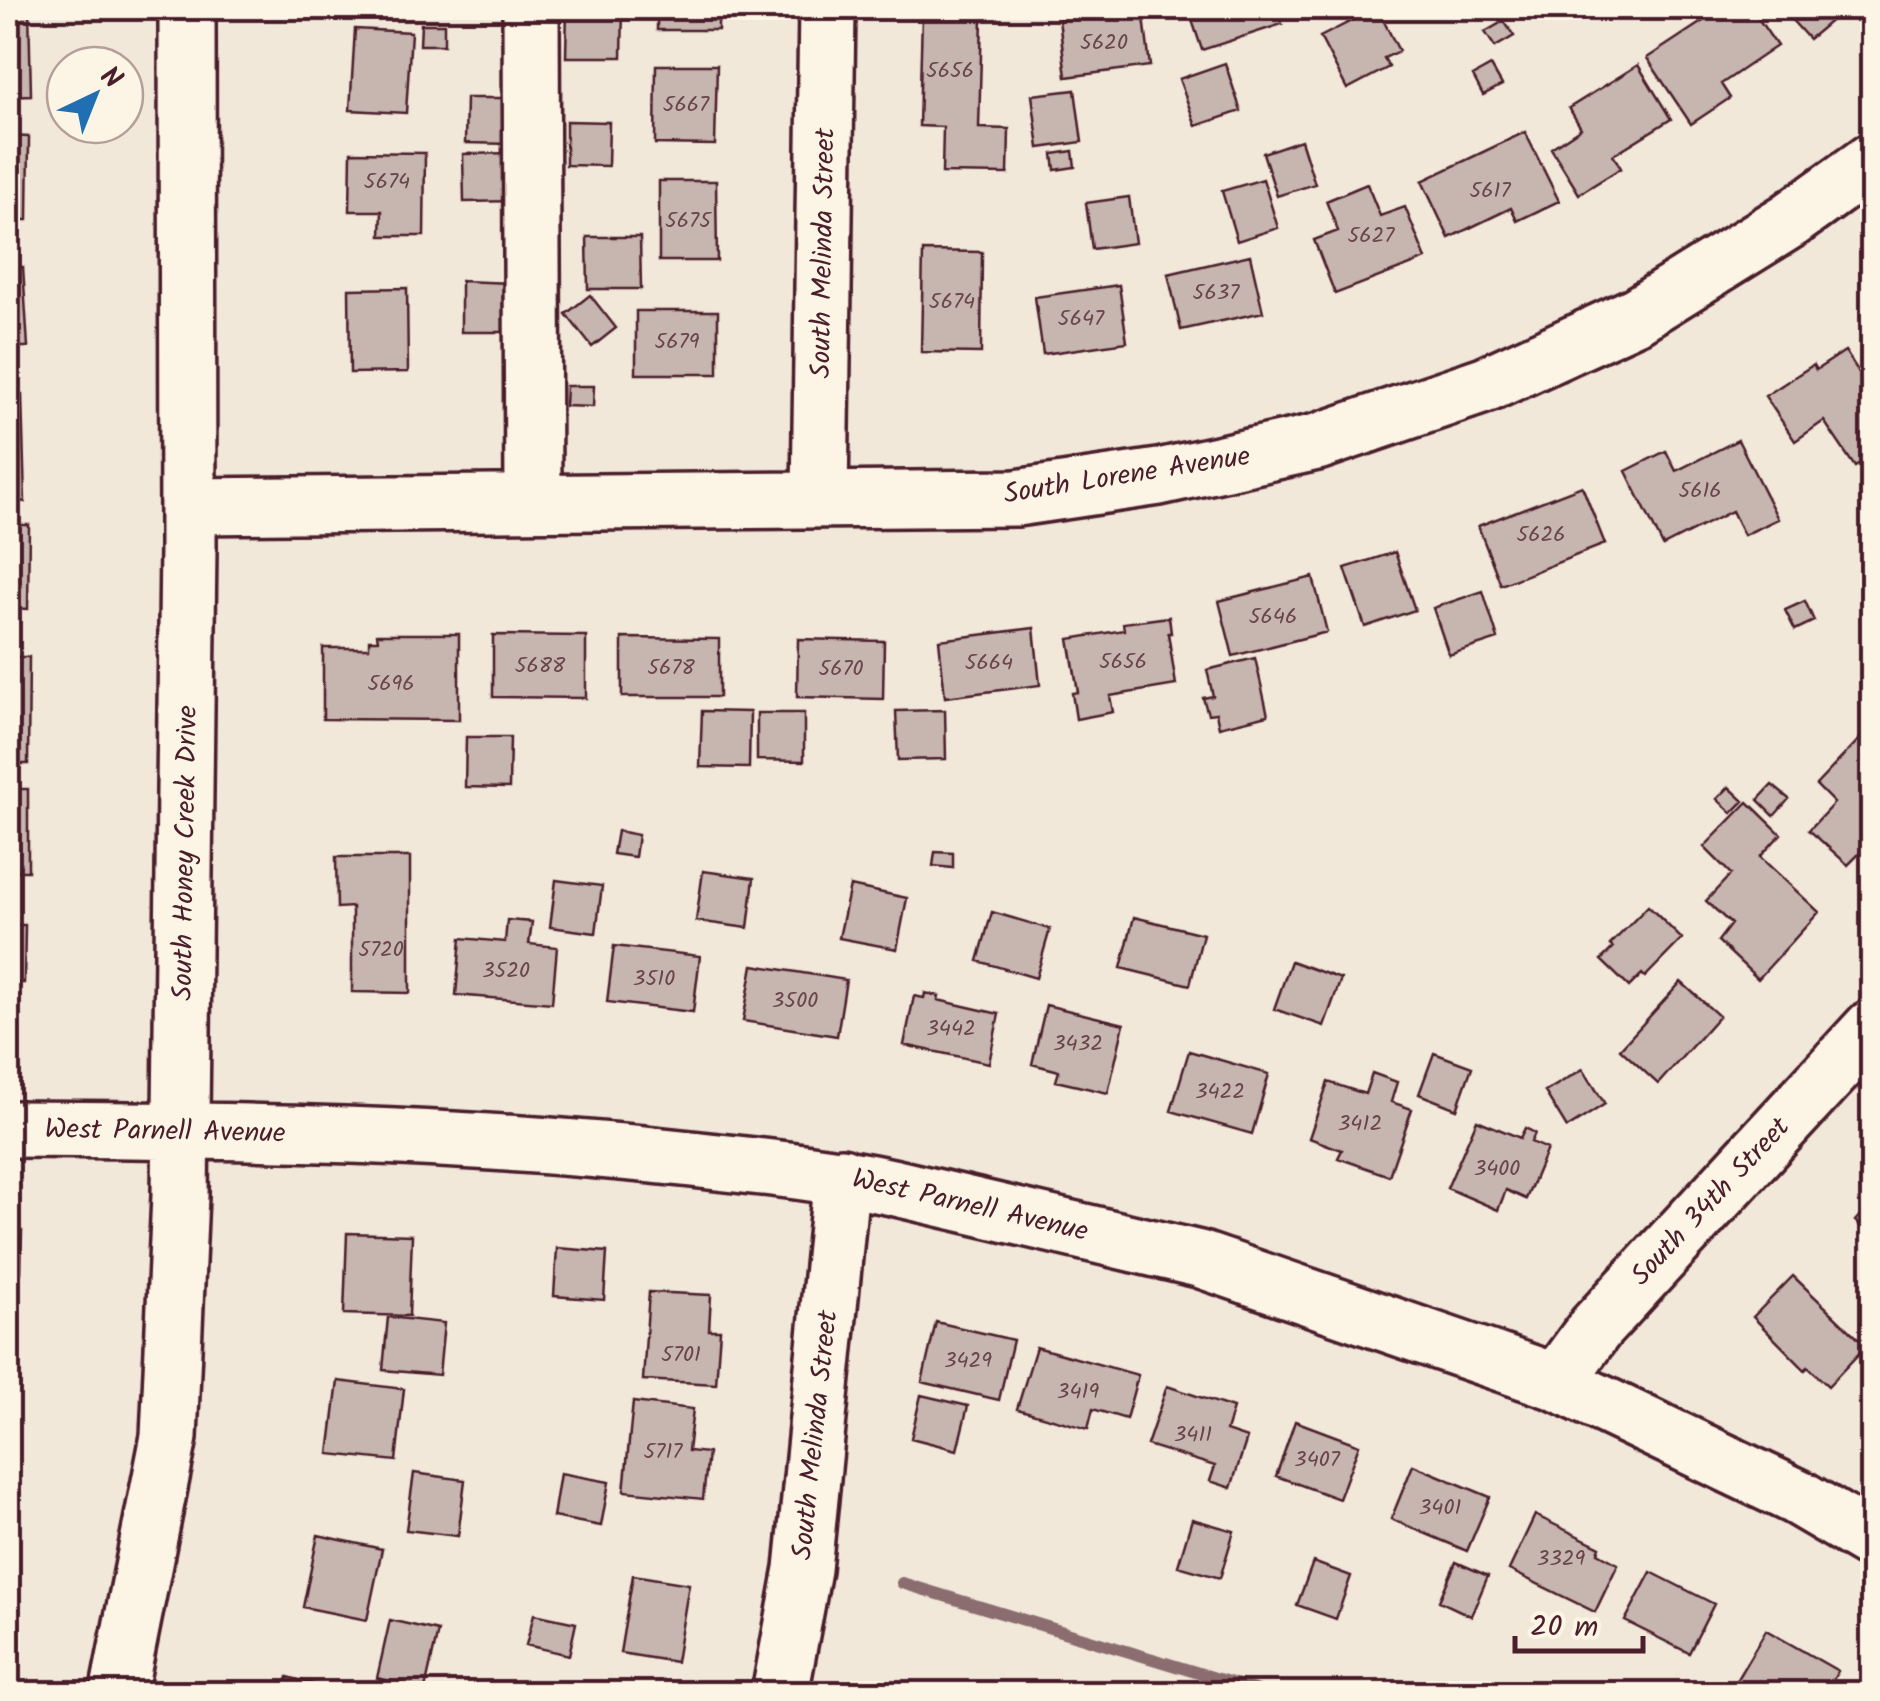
<svg xmlns="http://www.w3.org/2000/svg" width="1880" height="1701" viewBox="0 0 1880 1701" font-family="Kalam,sans-serif">
	<style>
		.lines { fill: none; stroke-linecap: round; stroke-linejoin: round }
		.stream { stroke: #8b6d6f; stroke-width: 12 }
		.building { fill: #c7b6af; stroke: #4a1f2b; stroke-width: 2.5 }
		.minor-casing { stroke: #4a1f2b; stroke-width: 62 }
		.minor { stroke: #fcf5e5; stroke-width: 55 }
		.labels { text-anchor: middle; dominant-baseline: central; stroke-width: 9; stroke-linejoin: round; paint-order: stroke }
		.number-label { font-size: 22px; fill: #69454c }
		.street-label { font-size: 28px; fill: #4a1f2b; stroke: #fcf5e5 }
	</style>
	<rect width="100%" height="100%" fill="#f1e8da"/>
	<filter id="ink" filterUnits="userSpaceOnUse"><feTurbulence type="fractalNoise" baseFrequency=".01" numOctaves="2"/><feDisplacementMap in="SourceGraphic" scale="20" xChannelSelector="R" yChannelSelector="G"/><feConvolveMatrix kernelMatrix="1 2 1 2 8 2 1 2 1" color-interpolation-filters="sRGB"/></filter>
	<g filter="url(#ink)">
		<g class="lines">
			<!-- stream -->
			<path class="stream" d="M902,1583L1268,1694"/>
		</g>
		<!-- building -->
		<path class="building" d="M8,8H29L31,95L8,96Z
			M567,8H623L622,57H566Z
			M657,8H718V30H657Z
			M1188,8H1276L1282,24L1202,50Z
			M1377,8L1399,51L1384,58L1389,67L1347,89L1320,37Z
			M1723,8H1751L1777,46L1721,84L1730,98L1691,124L1647,58Z
			M1781,8H1846L1809,39Z
			M1143,9L1150,66L1066,77L1059,19Z
			M922,16L982,17L979,128L1009,129L1008,174L942,173L943,127L919,126Z
			M1504,21L1514,36L1495,47L1485,32Z
			M421,24H444V45H420Z
			M355,29L411,32L406,113L350,110Z
			M1225,63L1241,111L1196,126L1179,79Z
			M656,65H717L715,145L655,144Z
			M1638,65L1671,119L1613,155L1621,168L1579,194L1551,148L1581,128L1569,108Z
			M1491,66L1502,85L1483,95L1473,76Z
			M1075,90L1082,142L1039,148L1032,95Z
			M466,98H513L512,144L465,143Z
			M566,121L609,122L608,166L566,165Z
			M1525,132L1559,201L1517,221L1511,208L1449,238L1422,181Z
			M8,136L29,137L28,220H8Z
			M1301,140L1315,184L1277,196L1263,153Z
			M1073,151L1075,167L1055,170L1053,154Z
			M351,152L425,153L424,236H381L382,211H350Z
			M515,153L516,201L464,202L463,154Z
			M1263,179L1278,228L1237,241L1222,191Z
			M659,181H716L717,261H659Z
			M1367,184L1380,216L1405,207L1426,259L1335,294L1314,240L1338,231L1326,201Z
			M1129,197L1135,243L1092,249L1086,203Z
			M587,237H640L641,289H588Z
			M923,251L982,252L981,353L921,352Z
			M1250,255L1263,312L1181,330L1168,274Z
			M8,267H23L28,347H8Z
			M461,281L511,283V332H461Z
			M1119,285L1127,342L1043,354L1035,297Z
			M407,288L408,372L350,373L349,289Z
			M590,295L616,328L592,347L566,314Z
			M636,311H718V374H636Z
			M1845,351L1872,392V456L1855,467L1824,421L1795,441L1765,396L1813,365L1816,370Z
			M566,386H594L593,407L565,406Z
			M8,394H22L25,502L8,499Z
			M1738,440L1778,519L1744,535L1732,511L1663,546L1626,471L1666,451L1676,471Z
			M1582,486L1605,544L1501,585L1478,526Z
			M8,525H29L28,609L8,608Z
			M1395,552L1415,610L1365,627L1345,568Z
			M1313,577L1327,632L1233,656L1219,601Z
			M1483,591L1498,639L1449,655L1433,608Z
			M1805,601L1814,621L1795,630L1785,610Z
			M1169,617L1171,633H1168L1176,685L1110,696L1113,712L1076,719L1072,693L1078,692L1069,639L1124,630L1123,623Z
			M1034,628L1040,685L945,697L939,640Z
			M377,634H459V720L323,719V648H369V640H378Z
			M493,635L586,636V698L493,697Z
			M622,638L719,639V697H622Z
			M798,639L884,641L883,699L797,697Z
			M8,657H29L28,764H8Z
			M1255,658L1268,715L1219,727L1216,713L1208,714L1203,698L1213,696L1207,670Z
			M945,710L946,759L898,760L896,711Z
			M702,711L750,712L749,768L700,767Z
			M757,713H804V761L757,760Z
			M1869,729L1872,733V841L1848,865L1809,830L1834,803L1816,785Z
			M466,737H510L509,788L465,787Z
			M1772,785L1789,799L1774,816L1758,800Z
			M1729,787L1744,801L1732,813L1717,799Z
			M8,789H28V871H8Z
			M1748,802L1781,834L1760,857L1819,912L1758,979L1718,941L1731,924L1706,901L1731,874L1704,847Z
			M617,831L638,835L635,857L613,854Z
			M935,852L953,853V868L933,866Z
			M336,857H410V993L352,992V907L337,908Z
			M703,871L754,878L748,928L696,921Z
			M556,880L602,886L596,933L550,927Z
			M850,886L907,898L897,949L839,938Z
			M1648,906L1682,939L1645,977L1642,974L1629,987L1601,960L1613,948L1610,945Z
			M992,912L1050,929L1036,978L978,961Z
			M1134,917L1203,934L1190,985L1121,968Z
			M507,920L532,922L529,944L557,947L552,1003L456,995L461,938L505,942Z
			M8,925H25L24,983H8Z
			M614,946L700,956L693,1012L607,1002Z
			M1291,961L1341,979L1324,1026L1274,1009Z
			M753,965L846,980L837,1036L743,1021Z
			M1681,982L1719,1016L1658,1084L1620,1049Z
			M925,993L939,996L938,1000L999,1014L989,1063L904,1045L914,996L924,998Z
			M1046,1005L1124,1024L1108,1093L1056,1081L1059,1071L1032,1064Z
			M1189,1051L1269,1074L1252,1134L1171,1111Z
			M1434,1053L1472,1067L1457,1109L1419,1094Z
			M1583,1069L1605,1104L1567,1128L1545,1092Z
			M1372,1073L1397,1082L1391,1102L1412,1109L1389,1176L1338,1158L1342,1150L1309,1138L1328,1082L1365,1094Z
			M1477,1120L1520,1138L1525,1128L1535,1133L1531,1142L1547,1149L1526,1199L1506,1190L1498,1210L1447,1188Z
			M1872,1202V1237L1855,1221Z
			M8,1231H22L21,1272H14L12,1323H8Z
			M347,1233L412,1235L409,1316L344,1314Z
			M557,1248L607,1252L604,1300L554,1296Z
			M1793,1276L1866,1346L1828,1386L1808,1367L1805,1370L1753,1317Z
			M649,1292L711,1295L709,1330H720L716,1384L643,1380Z
			M388,1317L444,1323L439,1375L383,1370Z
			M936,1322L1013,1340L999,1400L922,1382Z
			M8,1342L17,1343L11,1403L8,1402Z
			M1036,1347L1138,1375L1126,1419L1093,1409L1088,1429L1017,1409Z
			M338,1381L404,1389L396,1461L329,1454Z
			M1167,1386L1233,1408L1226,1431L1247,1438L1231,1488L1210,1481L1215,1466L1147,1445Z
			M921,1395L968,1406L957,1450L911,1438Z
			M633,1402L693,1409L688,1451L708,1453L703,1499L624,1491Z
			M1295,1421L1359,1445L1339,1499L1276,1476Z
			M1413,1465L1490,1497L1467,1551L1391,1519Z
			M414,1473L465,1480L458,1536L406,1530Z
			M560,1473L609,1482L601,1526L553,1517Z
			M1535,1515L1600,1547L1598,1553L1618,1564L1595,1612L1509,1570Z
			M1192,1519L1234,1531L1220,1578L1178,1566Z
			M318,1535L382,1549L367,1620L303,1607Z
			M1313,1562L1351,1576L1336,1619L1297,1605Z
			M1456,1562L1488,1576L1471,1616L1439,1601Z
			M1651,1572L1714,1604L1689,1653L1625,1621Z
			M633,1575L689,1584L676,1662L620,1653Z
			M534,1614L576,1623L569,1655L526,1645Z
			M390,1620L438,1631L425,1689L377,1678Z
			M1766,1630L1838,1671L1825,1694H1763L1737,1679Z
			M288,1677L350,1694H283Z"/>
		<g class="lines">
			<defs>
				<path id="minor" d="M531,8L533,501
					M820,498L827,8
					M189,506L1016,498L1159,477L1317,442L1487,384L1637,315L1790,220L1872,161
					M8,1129C232,1130 458,1134 682,1158C752,1166 823,1172 892,1187L1199,1259L1556,1382L1797,1497L1872,1541
					M1556,1382L1596,1327L1872,1028
					M118,1694L169,1437L180,1196L188,547L187,8
					M780,1694L803,1569L842,1176"/>
			</defs>
			<!-- minor casing -->
			<use href="#minor" class="minor-casing"/>
			<!-- minor -->
			<use href="#minor" class="minor"/>
		</g>
	</g>
	<g class="labels">
		<!-- number labels -->
		<g class="number-label">
			<text x="1104" y="43">5620</text>
			<text x="950" y="71">5656</text>
			<text x="686" y="105">5667</text>
			<text x="387" y="182">5674</text>
			<text x="1490" y="191">5617</text>
			<text x="688" y="221">5675</text>
			<text x="1371" y="236">5627</text>
			<text x="1216" y="293">5637</text>
			<text x="952" y="302">5674</text>
			<text x="1081" y="319">5647</text>
			<text x="677" y="342">5679</text>
			<text x="1700" y="491">5616</text>
			<text x="1541" y="535">5626</text>
			<text x="1273" y="617">5646</text>
			<text x="1123" y="662">5656</text>
			<text x="989" y="663">5664</text>
			<text x="540" y="666">5688</text>
			<text x="671" y="668">5678</text>
			<text x="841" y="669">5670</text>
			<text x="391" y="684">5696</text>
			<text x="381" y="950">5720</text>
			<text x="506" y="971">3520</text>
			<text x="654" y="979">3510</text>
			<text x="795" y="1001">3500</text>
			<text x="951" y="1029">3442</text>
			<text x="1078" y="1044">3432</text>
			<text x="1220" y="1092">3422</text>
			<text x="1360" y="1124">3412</text>
			<text x="1497" y="1169">3400</text>
			<text x="681" y="1355">5701</text>
			<text x="968" y="1361">3429</text>
			<text x="1078" y="1392">3419</text>
			<text x="1193" y="1435">3411</text>
			<text x="663" y="1452">5717</text>
			<text x="1317" y="1460">3407</text>
			<text x="1440" y="1508">3401</text>
			<text x="1561" y="1559">3329</text>
		</g>
		<!-- street labels -->
		<g class="street-label">
			<text transform="translate(824 253) rotate(-89)">South Melinda Street</text>
			<text transform="translate(1127 476) rotate(-9)">South Lorene Avenue</text>
			<text transform="translate(186 853) rotate(-89)">South Honey Creek Drive</text>
			<text transform="translate(165 1132) rotate(1)">West Parnell Avenue</text>
			<text transform="translate(1711 1202) rotate(-47)">South 34th Street</text>
			<text transform="translate(970 1206) rotate(13)">West Parnell Avenue</text>
			<text transform="translate(816 1435) rotate(-84)">South Melinda Street</text>
		</g>
	</g>
	<!-- margin -->
	<rect width="1880" height="1701" fill="none" stroke="#fcf5e5" stroke-width="40"/>
	<rect x="20" y="20" width="1840" height="1661" fill="none" stroke="#4a1f2b" stroke-width="4" filter="url(#ink)"/>
	<!-- north arrow -->
	<g transform="translate(95 95) rotate(43)"><circle r="48" fill="#fcf5e5" stroke="#b59f9b" stroke-width="2.5"/>
	<path d="M0-8L18 38L0 25L-18 38Z" fill="#1f6fb2"/>
	<text y="-15" font-size="28" font-weight="bold" text-anchor="middle" fill="#4a1f2b">N</text>
	</g>
	<!-- scale -->
	<path d="M1515 1636v15h128v-15" fill="none" stroke="#4a1f2b" stroke-width="5"/>
	<text x="1530" y="1636" font-size="30" fill="#4a1f2b" stroke="#fcf5e5" stroke-width="8" paint-order="stroke">20 m</text>
</svg>
